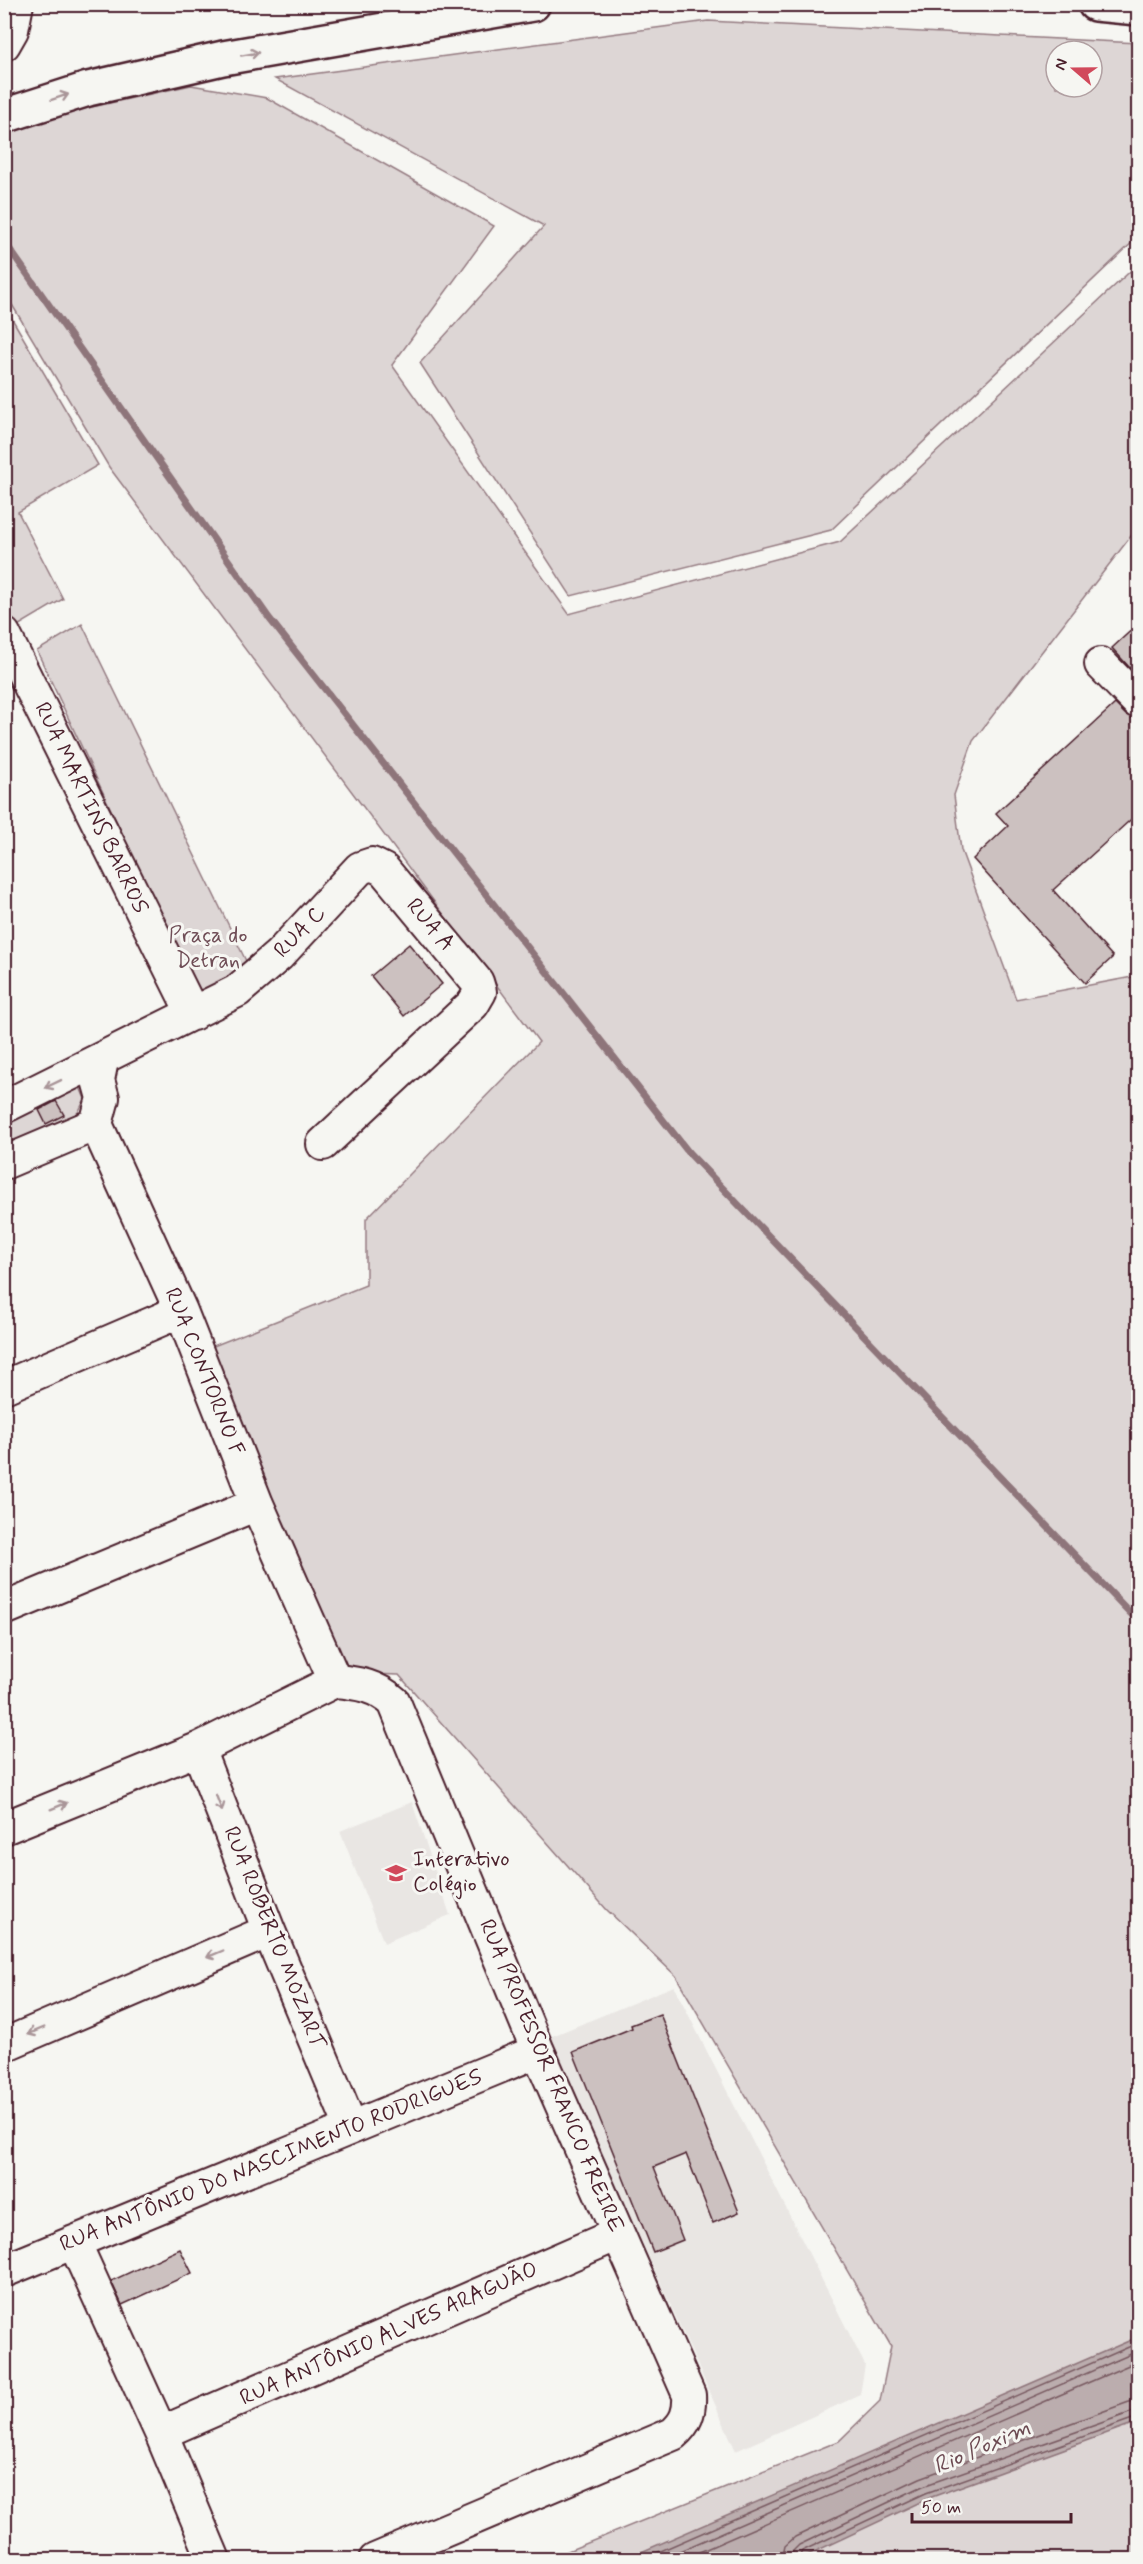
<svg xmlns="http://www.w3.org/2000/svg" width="1143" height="2564" viewBox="0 0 1143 2564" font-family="Mynerve,sans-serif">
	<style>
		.built { fill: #e9e6e3 }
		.green { fill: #ddd6d5; stroke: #947a80; stroke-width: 1.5; fill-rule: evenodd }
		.water { fill: #bbadae; stroke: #8e747a; stroke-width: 1.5 }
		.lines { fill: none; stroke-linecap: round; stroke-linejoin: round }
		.shore { stroke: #77585f; stroke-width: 1.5 }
		.stream { stroke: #8e747a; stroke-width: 7 }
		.building { fill: #ccc1c0; stroke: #4a1f2b; stroke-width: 1.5 }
		.minor-casing { stroke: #4a1f2b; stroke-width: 36 }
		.major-casing { stroke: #4a1f2b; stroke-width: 38 }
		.minor { stroke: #f6f6f2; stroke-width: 32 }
		.major { stroke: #f6f6f2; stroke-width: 33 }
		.oneway { stroke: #a99598 }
		.labels { text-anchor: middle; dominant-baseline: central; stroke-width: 6; stroke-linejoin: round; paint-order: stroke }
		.street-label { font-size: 22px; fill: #4a1f2b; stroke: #f6f6f2 }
		.park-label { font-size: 22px; fill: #6f4d56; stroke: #f6f6f2 }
		.poi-label { font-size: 22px; fill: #4a1f2b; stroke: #f6f6f2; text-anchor: start }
		.water-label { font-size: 24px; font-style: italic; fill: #6c4a52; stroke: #f6f6f2 }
	</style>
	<rect width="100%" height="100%" fill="#f6f6f2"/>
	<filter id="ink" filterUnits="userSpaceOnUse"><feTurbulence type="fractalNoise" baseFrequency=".0167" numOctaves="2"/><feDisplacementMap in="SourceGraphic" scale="12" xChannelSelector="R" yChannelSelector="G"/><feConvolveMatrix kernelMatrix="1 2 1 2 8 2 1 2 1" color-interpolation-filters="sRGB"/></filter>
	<g filter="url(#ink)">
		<!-- built -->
		<path class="built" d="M412,1802L450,1915L384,1943L340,1831Z
			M674,1986L865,2365L860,2395L736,2451L550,2037Z"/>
		<!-- green -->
		<path class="green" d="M708,21L1138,43V237L831,530L571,596L420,363L544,226L275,79ZM1056,51H1092V87H1056Z
			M191,85L267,98L494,226L392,365L569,614L840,542L1138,264V527L973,741L954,795L961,850L1016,999L1138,976V2559H548L839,2441L880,2401L891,2346L676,1976L607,1910L399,1675L342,1673L211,1347L366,1285V1219L539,1042L109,467L5,293V136L47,117Z
			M4,305L98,465L18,512L63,599L16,627L4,604Z
			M82,624L247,963L225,987L196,992L37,651Z
			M77,1080L85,1099L71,1126L5,1157V1116Z"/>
		<!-- water -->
		<path class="water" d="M1138,2337V2422L929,2498L799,2559H625Z"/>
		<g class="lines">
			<!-- shore -->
			<path class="shore" d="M640,2560L1138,2343
				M659,2560L1138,2351
				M681,2560L1138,2361
				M782,2560L785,2546L795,2537L920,2478L1129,2402L1138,2401
				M791,2560L793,2551L799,2545L923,2486L1138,2410
				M798,2560L802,2551L926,2493L1138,2417"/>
			<!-- stream -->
			<path class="stream" d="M4,241L269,618L689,1153L1138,1621"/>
		</g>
		<!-- building -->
		<path class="building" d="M1138,624V677L1112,648Z
			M1115,704L1126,715L1138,719V813L1053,890L1113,957L1085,983L973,859L1008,826L996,813Z
			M409,944L442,984L404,1016L371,976Z
			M56,1101L64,1115L46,1124L39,1110Z
			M660,2014L739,2212L713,2223L686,2154L654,2167L683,2240L653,2252L573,2052L632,2028L631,2025Z
			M180,2249L192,2273L122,2305L111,2281Z"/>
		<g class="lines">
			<defs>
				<path id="minor" d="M4,44L12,30L17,4
					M4,634L193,1014
					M1101,664L1138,702
					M102,1060L98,1080L103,1098L96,1124L181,1311L257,1504L335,1681
					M4,1107L237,991L279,955L360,868L372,864L384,870L477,982L480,992L473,1004L323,1144
					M4,1163L96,1124
					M4,1387L181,1311
					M4,1609L257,1504
					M198,1749L269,1931L351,2127
					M4,1828L198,1749L335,1681C359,1683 376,1686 394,1702L538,2051L689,2395C690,2412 686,2423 673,2434L375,2560
					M4,2045L269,1931
					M74,2242L161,2433L214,2560
					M4,2271L538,2051
					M161,2433L618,2234"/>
				<path id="major" d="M1095,4L1138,8
					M4,116L88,89L223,58L533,4"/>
			</defs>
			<!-- minor casing -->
			<use href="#minor" class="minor-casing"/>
			<!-- major casing -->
			<use href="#major" class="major-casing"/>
			<!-- minor -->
			<use href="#minor" class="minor"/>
			<!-- major -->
			<use href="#major" class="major"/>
		</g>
		<!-- one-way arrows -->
		<defs><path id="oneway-shaft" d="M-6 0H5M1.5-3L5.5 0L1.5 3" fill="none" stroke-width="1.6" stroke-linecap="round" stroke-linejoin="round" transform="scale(1.5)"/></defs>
		<g class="oneway">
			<use href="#oneway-shaft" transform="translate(250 54) rotate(-10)"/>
			<use href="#oneway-shaft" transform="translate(60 97) rotate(-18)"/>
			<use href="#oneway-shaft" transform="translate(53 1084) rotate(154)"/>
			<use href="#oneway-shaft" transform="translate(219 1803) rotate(69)"/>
			<use href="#oneway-shaft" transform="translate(59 1806) rotate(-22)"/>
			<use href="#oneway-shaft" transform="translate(215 1954) rotate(157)"/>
			<use href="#oneway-shaft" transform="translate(36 2031) rotate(157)"/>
		</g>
	</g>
	<!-- icons -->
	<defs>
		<symbol id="school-bare" viewBox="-9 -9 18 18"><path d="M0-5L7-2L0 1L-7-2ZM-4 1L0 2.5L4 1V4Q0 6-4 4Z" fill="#d1495b" stroke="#f6f6f2" stroke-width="2.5" paint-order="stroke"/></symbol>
	</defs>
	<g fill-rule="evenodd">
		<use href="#school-bare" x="381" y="1858" width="30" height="30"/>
	</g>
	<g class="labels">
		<!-- street labels -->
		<g class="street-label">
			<text transform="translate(91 808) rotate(64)">RUA MARTINS BARROS</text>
			<text transform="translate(430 925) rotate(50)">RUA A</text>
			<text transform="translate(300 932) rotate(-46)">RUA C</text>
			<text transform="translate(204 1372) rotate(68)">RUA CONTORNO F</text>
			<text transform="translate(274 1938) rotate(68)">RUA ROBERTO MOZART</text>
			<text transform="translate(551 2076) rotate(67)">RUA PROFESSOR FRANCO FREIRE</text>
			<text transform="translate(271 2161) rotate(-22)">RUA ANTÔNIO DO NASCIMENTO RODRIGUES</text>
			<text transform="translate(389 2334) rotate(-24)">RUA ANTÔNIO ALVES ARAGUÃO</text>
		</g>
		<!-- park labels -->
		<g class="park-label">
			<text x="208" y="936">Praça do<tspan x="208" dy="25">Detran</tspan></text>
		</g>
		<!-- poi labels -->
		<g class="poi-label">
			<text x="413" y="1860">Interativo<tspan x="413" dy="25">Colégio</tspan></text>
		</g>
		<!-- water labels -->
		<g class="water-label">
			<text transform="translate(982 2447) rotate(-24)">Rio Poxim</text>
		</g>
	</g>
	<!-- margin -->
	<rect width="1143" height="2564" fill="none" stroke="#f6f6f2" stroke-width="24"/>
	<rect x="12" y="12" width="1119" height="2540" fill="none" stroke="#4a1f2b" stroke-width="2" filter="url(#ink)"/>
	<!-- north arrow -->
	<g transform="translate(1074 69) rotate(290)"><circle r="28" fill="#f6f6f2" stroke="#b1a0a2" stroke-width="1.5"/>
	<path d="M0-4.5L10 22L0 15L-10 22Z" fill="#d1495b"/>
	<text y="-9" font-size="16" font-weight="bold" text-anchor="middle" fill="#4a1f2b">N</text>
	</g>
	<!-- scale -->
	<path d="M912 2513v9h159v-9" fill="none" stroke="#4a1f2b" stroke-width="3"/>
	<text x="921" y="2513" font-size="18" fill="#4a1f2b" stroke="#f6f6f2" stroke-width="4.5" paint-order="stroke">50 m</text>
</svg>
